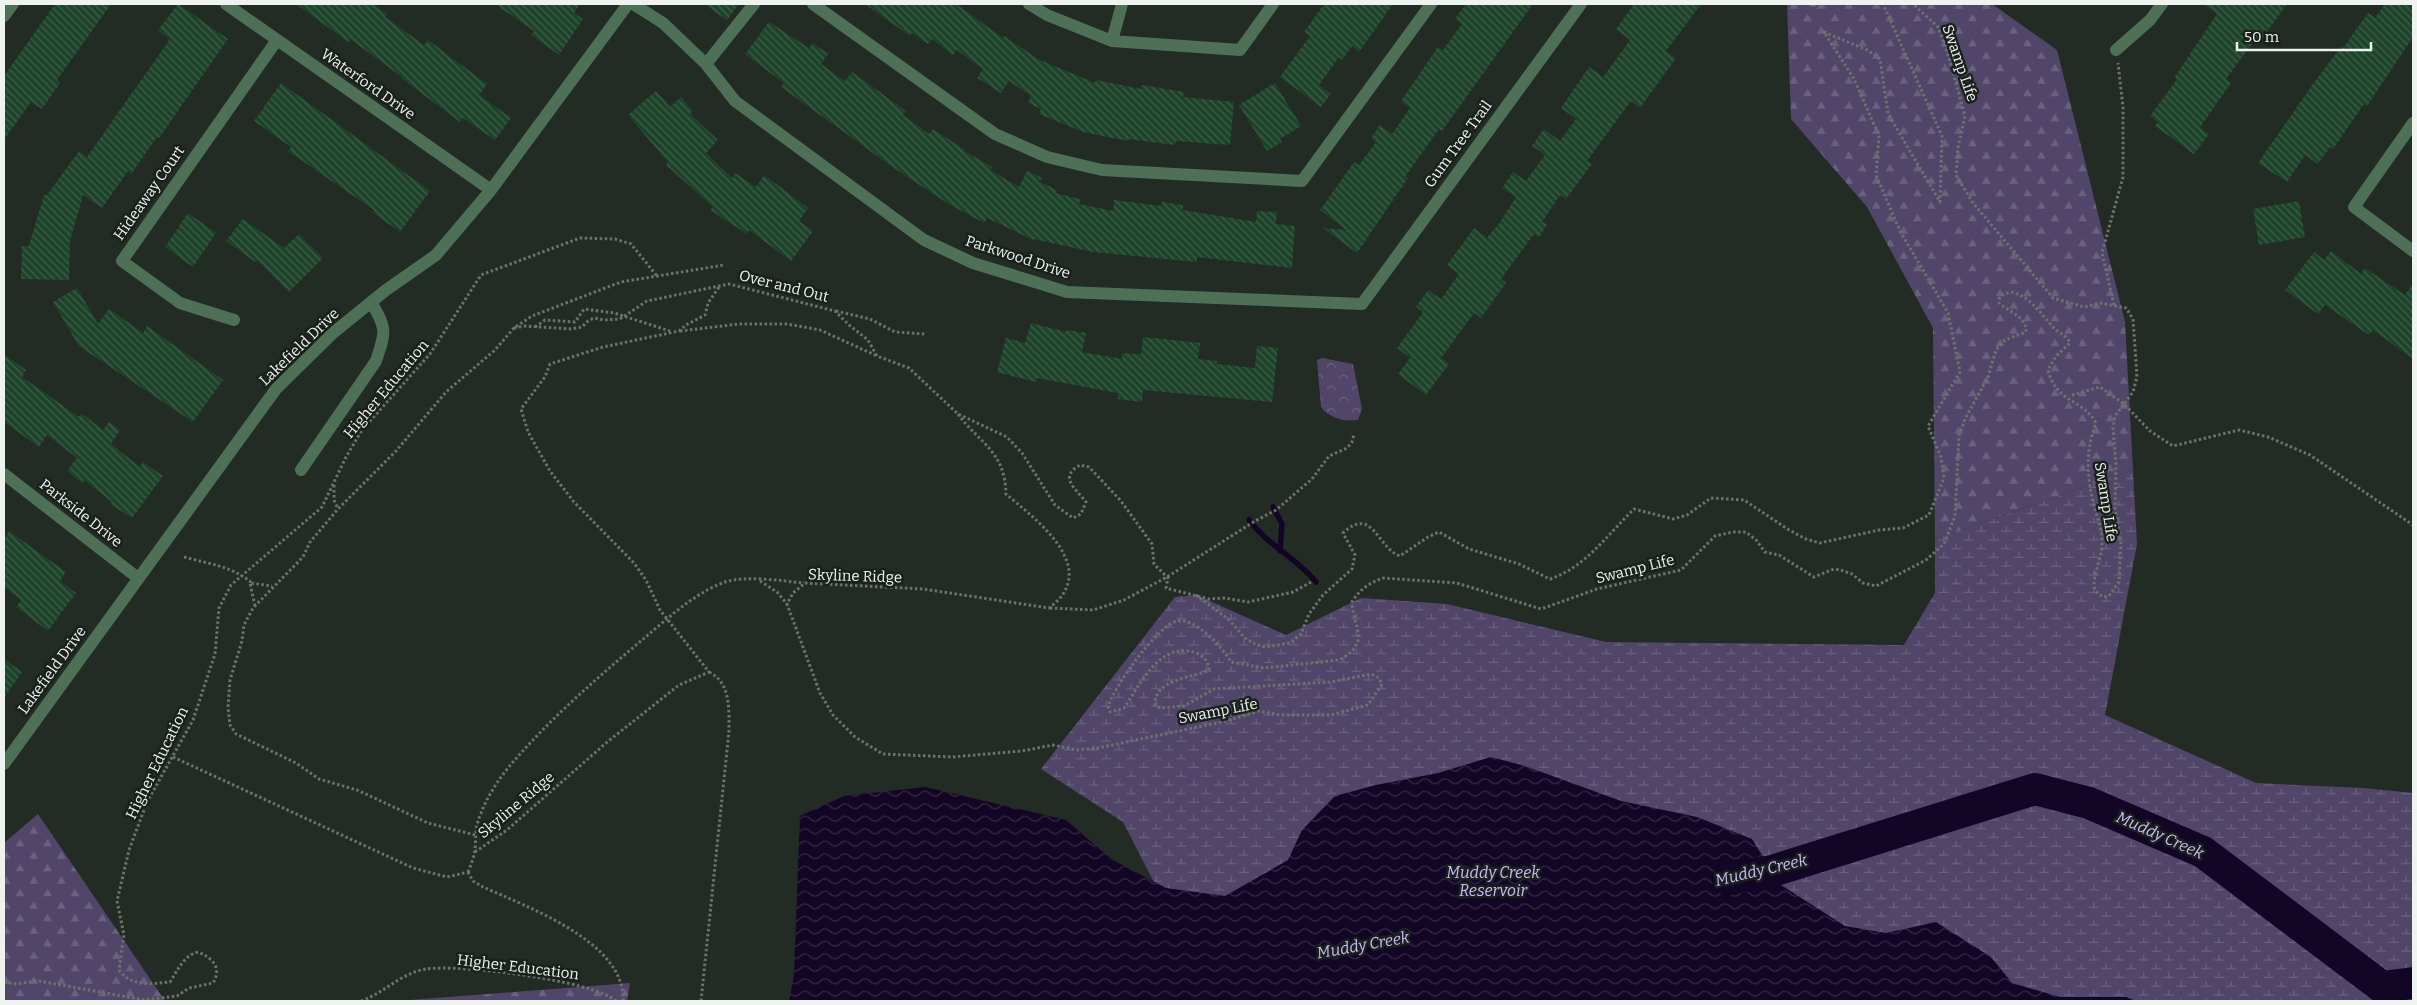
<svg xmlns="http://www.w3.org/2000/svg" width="2417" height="1005" viewBox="0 0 2417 1005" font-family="Bitter,serif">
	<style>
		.forest { fill: url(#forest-firs) }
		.wetland { fill: url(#wetland-marsh) }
		.park { fill: url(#park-crowns) }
		.water { fill: url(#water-waves) }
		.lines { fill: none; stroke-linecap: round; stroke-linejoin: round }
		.stream { stroke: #120525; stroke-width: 5.5 }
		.river { stroke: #120525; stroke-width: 32 }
		.building { fill: url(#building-back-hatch) }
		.path { stroke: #6c736d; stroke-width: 3; stroke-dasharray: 2.5 2.5; stroke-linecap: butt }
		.minor { stroke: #4e7057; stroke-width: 12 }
		.labels { text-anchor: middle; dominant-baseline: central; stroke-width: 5; stroke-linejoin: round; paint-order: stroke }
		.street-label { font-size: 15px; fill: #eef3ef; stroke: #1a211c }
		.water-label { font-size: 16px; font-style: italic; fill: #ccb8fb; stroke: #1a211c }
	</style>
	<defs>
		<pattern id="forest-firs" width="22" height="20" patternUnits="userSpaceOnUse" patternTransform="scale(1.25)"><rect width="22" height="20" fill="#514669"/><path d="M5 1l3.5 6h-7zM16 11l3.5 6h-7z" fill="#6a617f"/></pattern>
		<pattern id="wetland-marsh" width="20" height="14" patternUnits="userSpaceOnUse" patternTransform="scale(1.25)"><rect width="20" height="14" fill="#514669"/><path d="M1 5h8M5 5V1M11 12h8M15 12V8" fill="none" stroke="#6a617f"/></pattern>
		<pattern id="park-crowns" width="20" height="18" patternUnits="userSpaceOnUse" patternTransform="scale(1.25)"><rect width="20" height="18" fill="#514669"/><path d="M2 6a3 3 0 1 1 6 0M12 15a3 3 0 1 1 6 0" fill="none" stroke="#6a617f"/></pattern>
		<pattern id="water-waves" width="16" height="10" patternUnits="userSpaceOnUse" patternTransform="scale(1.25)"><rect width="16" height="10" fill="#120525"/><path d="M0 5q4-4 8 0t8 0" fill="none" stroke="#352a45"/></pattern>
		<pattern id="building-back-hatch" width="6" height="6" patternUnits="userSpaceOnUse" patternTransform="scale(1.25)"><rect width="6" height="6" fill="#1d442a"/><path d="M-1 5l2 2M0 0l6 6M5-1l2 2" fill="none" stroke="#3e5f49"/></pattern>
	</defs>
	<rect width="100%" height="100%" fill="#232b25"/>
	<!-- forest -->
	<path class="forest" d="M1787,4H1992L2057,50L2125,322L2133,470L1935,539L1933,328L1867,207L1791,119Z
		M38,814L165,1001H4V843Z
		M630,983L627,1001H397Z"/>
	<!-- wetland -->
	<path class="wetland" d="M2133,470L2137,544L2105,715L2256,783L2363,788L2413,793V1001H1215L1123,822L1041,769L1175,597L1196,595L1286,635L1361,598L1447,604L1606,642L1904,645L1935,593V539Z"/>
	<!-- park -->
	<path class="park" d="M1322,358L1353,364L1362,409L1358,420C1345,422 1329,418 1321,407L1317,360Z"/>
	<!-- water -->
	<path class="water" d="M1491,757L1525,766L1621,801L1697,817L1752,839L1781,885L1845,926L1886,933L1936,922L1991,957L2012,983L2060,997H2126L2136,1001H789L794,975L800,816L844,796L925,787L1066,820L1111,859L1166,888L1225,896L1288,860L1302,830L1335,796L1376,785L1438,773Z"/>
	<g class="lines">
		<!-- stream -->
		<path class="stream" d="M1273,507L1282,524L1280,551
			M1249,520C1267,545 1297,558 1316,582"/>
		<!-- river -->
		<path class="river" d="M1728,879L1772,871L2035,789L2089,803L2203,852L2382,987L2413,983"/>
	</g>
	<!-- building -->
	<path class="building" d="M55,4H111L57,80L60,83L42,109L31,102L4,140V76Z
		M178,4L228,39L159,138L157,137L131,174L128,171L102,208L83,195L70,241L69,280L21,279L22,246H29L44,195H47L79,151L87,157L170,39L158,30Z
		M296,4H373L387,14L385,17L424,45L428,40L487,84L479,95L511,118L495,140L463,118L460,122L401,78L402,77L350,39L348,42Z
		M495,4H580L574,13L583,19L559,55L531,35L534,31Z
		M704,4H739L727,20Z
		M865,4H956L1003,38L1004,36L1040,60L1095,83L1096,80L1141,89L1142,85L1184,92L1183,97L1234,102L1230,145L1176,141L1175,145L1128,139V141L1083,132L1039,114L1041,109L1028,103L1031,96L1009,81L1001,93L977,78L983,69L957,50L953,55L932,39L928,44L912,33L910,36Z
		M1324,4H1393L1359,52L1352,46L1342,60L1339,57L1319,85L1331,94L1321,107L1280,77L1310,36L1304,32Z
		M1466,4H1533L1442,131L1439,129L1405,177L1408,178L1357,253L1323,228L1346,230L1320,210L1354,162L1359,165L1376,142L1371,138L1380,125L1392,134L1410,108L1401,101L1438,47L1443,50L1462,24L1455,19Z
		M1634,4H1701L1666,51L1676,58L1653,90L1640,108L1631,101L1587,161L1592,164L1566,199L1560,195L1542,222L1547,225L1539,237L1534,234L1501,279L1506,283L1481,318L1474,313L1441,358L1449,364L1426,395L1398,374L1410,358L1397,348L1423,312L1416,307L1428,290L1441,299L1459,274L1447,265L1474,228L1487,238L1500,222L1516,197L1502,188L1513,172L1526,181L1545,155L1532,146L1544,129L1560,141L1576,119L1561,108L1589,67L1603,77L1630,40L1616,29Z
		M2203,4H2287L2258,44L2254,41L2226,79L2231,83L2200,127L2209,134L2194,154L2155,126L2158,122L2150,116L2177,79L2174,78L2217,14Z
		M2385,4H2413V37L2367,106L2364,104L2333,149L2330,147L2318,164L2305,155L2287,182L2258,163L2313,84L2341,47L2343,48L2368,13L2375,18Z
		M769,22L809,48L813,43L828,54L821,64L845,81L852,72L906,111L903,115L929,134L933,129L965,150L964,151L992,167L990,170L1019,187L1027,171L1042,178L1040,182L1057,190L1055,193L1080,199L1079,204L1113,211L1114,200L1161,206L1162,202L1183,205V210L1256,222L1257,211L1277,212L1276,224L1295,226L1292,268L1197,257V262L1093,252L1034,239L1033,240L987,218L984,223L947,203L894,168L781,87L784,83L745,54Z
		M281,83L430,191L400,232L372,212L374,210L288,151L291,147L254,121Z
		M1275,83L1301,126L1280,139L1282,142L1267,151L1239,105Z
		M656,91L670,107L681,97L693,111L690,114L718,140L706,153L732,178L735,173L756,187L764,175L808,208L799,221L813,231L791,261L749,230L747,234L710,210L713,207L666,165L668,162L628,115Z
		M2299,201L2305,237L2259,245L2253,209Z
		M188,213L216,233L193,267L165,247Z
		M243,219L284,248L299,234L323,258L289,292L257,260L255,262L226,241Z
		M2331,251L2361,274L2365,268L2405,295L2413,283V359L2373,330L2369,335L2325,305L2318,314L2285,290L2314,252L2324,260Z
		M77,288L98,324L109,309L143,333L147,326L223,380L193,422L79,346L53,302Z
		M1031,323L1066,332L1067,330L1086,333L1082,352L1122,359V353L1141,354L1143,337L1200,343L1198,359L1217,361V364L1255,368L1257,346L1278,348L1272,402L1143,390L1142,402L1118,399V393L1037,378L1036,382L997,372L1006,338L1025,343Z
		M4,354L26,370L22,377L79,417L81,414L85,416L103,430L109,422L120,430L111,444L140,467L143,462L163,476L132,518L110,504L112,502L84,480L82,483L67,471L77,458L47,435L39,447L4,422Z
		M9,531L66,572L60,581L76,593L48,631L16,607L21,600L4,587V539Z
		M4,659L22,672L4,698Z"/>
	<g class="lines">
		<!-- path -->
		<path class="path" d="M1811,4L1813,7L1815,4
			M2114,305L2102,253L2123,177V107L2118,63
			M836,311L870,319L895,332L925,334
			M535,327L545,320L575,322L584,309L614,313L670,331
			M514,328L525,326L571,329L582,327L589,320L595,318L603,320L620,319L647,301L729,284L835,311L849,325L868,340L877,356L909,368L958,414L1007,437L1022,453L1055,505L1073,518L1081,514L1086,502C1076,489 1058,477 1080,465L1089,467L1121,501L1152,544L1154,564L1168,578L1166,588L1209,599L1224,598L1248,602L1293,592L1313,581
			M680,331L739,324H787L820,330L877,356
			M2072,395L2100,387L2124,404L2150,431L2173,446L2239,430L2268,437L2310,455L2413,525
			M958,414C980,444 1005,451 1006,494C1030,515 1088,556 1063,594C1060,599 1054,604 1049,608L923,589L805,583L793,593L787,604L820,693L833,715L855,737L883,754L952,757L1022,751L1053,745L1076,750L1098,748L1222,722L1259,711L1279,715H1331L1368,705L1382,684L1379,678L1371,674L1330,682L1214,689L1184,706L1160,708L1155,705C1154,679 1192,678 1209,670C1208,661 1204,656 1196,653C1160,640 1140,685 1124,708L1110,712L1108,707C1113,688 1158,625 1177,621C1195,617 1223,648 1231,662L1264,668L1339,660C1372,642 1353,629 1352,602C1359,590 1369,583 1383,578L1457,583L1541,609L1597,589L1681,570L1715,536L1733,532H1746L1756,540L1765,552L1779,555L1814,577L1834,569L1841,570L1852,574L1863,583L1876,586L1926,560L1944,544L1955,516L1959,436L1965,419L1988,377L1996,350L2005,340L2026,332C2028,318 2008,311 1999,303V299L2002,295L2011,292C2030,296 2040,313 2053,327C2058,333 2067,335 2070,343L2056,356L2048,370C2057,404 2082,398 2096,423C2085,452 2087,477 2094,506C2097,517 2102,529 2102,540C2103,557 2094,570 2094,585C2094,591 2099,594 2103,597L2109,596L2119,582L2121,543L2115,510L2116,464L2113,428L2115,416L2133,392L2137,377L2133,319L2126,308L2101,303L2084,307L2053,298L1973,203L1956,175L1958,147L1965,116L1949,58L1938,27L1913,4
			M334,485V500L338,509
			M184,557C209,564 232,566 252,583
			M760,581L777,592L787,604
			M1196,595L1228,619L1245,638L1255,644L1265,647L1290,643L1301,634L1309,614L1323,595L1352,569L1355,555L1343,533C1373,505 1377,548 1400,556L1428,537L1439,532L1469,549L1519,564L1550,579C1586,567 1608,534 1634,509L1673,519L1687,515L1711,498L1744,500L1789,530L1806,539L1820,543L1879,530L1903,528L1929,515L1944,478L1941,457L1928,426L1960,372L1948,313L1900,231L1876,175L1879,136L1854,79L1824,32L1867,50L1880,59L1888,114L1940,202L1942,136L1883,4
			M255,606L250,583L272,586
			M1050,608L1093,610L1124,600L1167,577L1255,521L1276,510L1312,479L1329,456L1347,448L1352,442L1354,434
			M173,757L413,868L447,877L468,872
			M475,835L428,823L357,790L319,779L296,763L236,734L230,725L228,707L230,680L242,641L244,625L253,608L303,557L310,542L338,509L396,451L446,392L495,350L514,328L532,316L621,282L724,265
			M475,852L507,830L606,743L679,685L709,672L660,610L646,580L634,563L574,502L550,471L528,432L521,409L545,377L550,364L603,347L679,331L686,325L705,315L708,303L719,287
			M468,872C471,865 474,857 475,850C476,837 475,826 481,813C488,795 500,777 513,762C551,718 597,678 642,640C666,620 694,593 725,582C746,575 782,581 804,583
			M468,872L473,881L483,887C527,907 626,942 623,1001
			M4,982L15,984L39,981L144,1000L177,996L189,988L213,983C222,968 213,958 198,952C183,956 178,970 170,982C151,984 131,987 119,970L124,935L117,901L129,850L147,802L193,720L215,654L219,608L231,585L322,507L346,457L362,430L430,354L481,275L580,238L615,239L631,244L657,276
			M361,1001C384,993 401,973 426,969C459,964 592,980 616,1001
			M701,1001L729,731C729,709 731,683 709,672"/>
		<!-- minor -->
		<path class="minor" d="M226,4L491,190
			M633,4L663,23L706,64L735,101L924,240L973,263L1067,292L1362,304L1581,4
			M813,4L995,134L1047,157L1102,170L1302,181L1431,4
			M1029,4L1047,15L1112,41L1240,50L1273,4
			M4,16L13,4
			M1112,41L1122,4
			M2116,50L2150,20L2162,4
			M706,64L754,4
			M2413,123L2354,207L2413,251
			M234,320L180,303L122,261L277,40
			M301,470L376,361C386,331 387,329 371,302
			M4,474L138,578
			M4,764L276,389L333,333L386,290L436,255L491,190L628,4"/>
	</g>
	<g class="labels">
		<!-- street labels -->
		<g class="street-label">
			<text transform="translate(1960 63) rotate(71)">Swamp Life</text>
			<text transform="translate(368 84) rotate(35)">Waterford Drive</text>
			<text transform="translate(1458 144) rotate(-54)">Gum Tree Trail</text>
			<text transform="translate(149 193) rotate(-55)">Hideaway Court</text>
			<text transform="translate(1018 257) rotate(18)">Parkwood Drive</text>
			<text transform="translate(784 286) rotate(14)">Over and Out</text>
			<text transform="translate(299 347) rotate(-44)">Lakefield Drive</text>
			<text transform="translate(386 389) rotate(-50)">Higher Education</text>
			<text transform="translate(2106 502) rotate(81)">Swamp Life</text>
			<text transform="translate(81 513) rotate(38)">Parkside Drive</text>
			<text transform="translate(1635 569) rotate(-14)">Swamp Life</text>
			<text transform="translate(855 576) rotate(2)">Skyline Ridge</text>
			<text transform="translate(52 670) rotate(-54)">Lakefield Drive</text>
			<text transform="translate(1218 711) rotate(-11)">Swamp Life</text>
			<text transform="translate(157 763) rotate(-64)">Higher Education</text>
			<text transform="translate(516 805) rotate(-40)">Skyline Ridge</text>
			<text transform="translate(518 967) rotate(7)">Higher Education</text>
		</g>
		<!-- water labels -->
		<g class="water-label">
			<text transform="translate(2160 835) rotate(24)">Muddy Creek</text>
			<text transform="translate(1761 870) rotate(-13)">Muddy Creek</text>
			<text x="1493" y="872">Muddy Creek<tspan x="1493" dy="18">Reservoir</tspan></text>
			<text transform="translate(1363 945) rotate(-10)">Muddy Creek</text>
		</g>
	</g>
	<!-- border -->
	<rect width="2417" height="1005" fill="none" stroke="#eef3ef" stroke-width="10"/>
	<!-- scale -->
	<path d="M2237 42v8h134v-8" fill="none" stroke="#eef3ef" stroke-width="2.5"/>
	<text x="2244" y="42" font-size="15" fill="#eef3ef" stroke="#1a211c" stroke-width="4" paint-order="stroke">50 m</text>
</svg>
